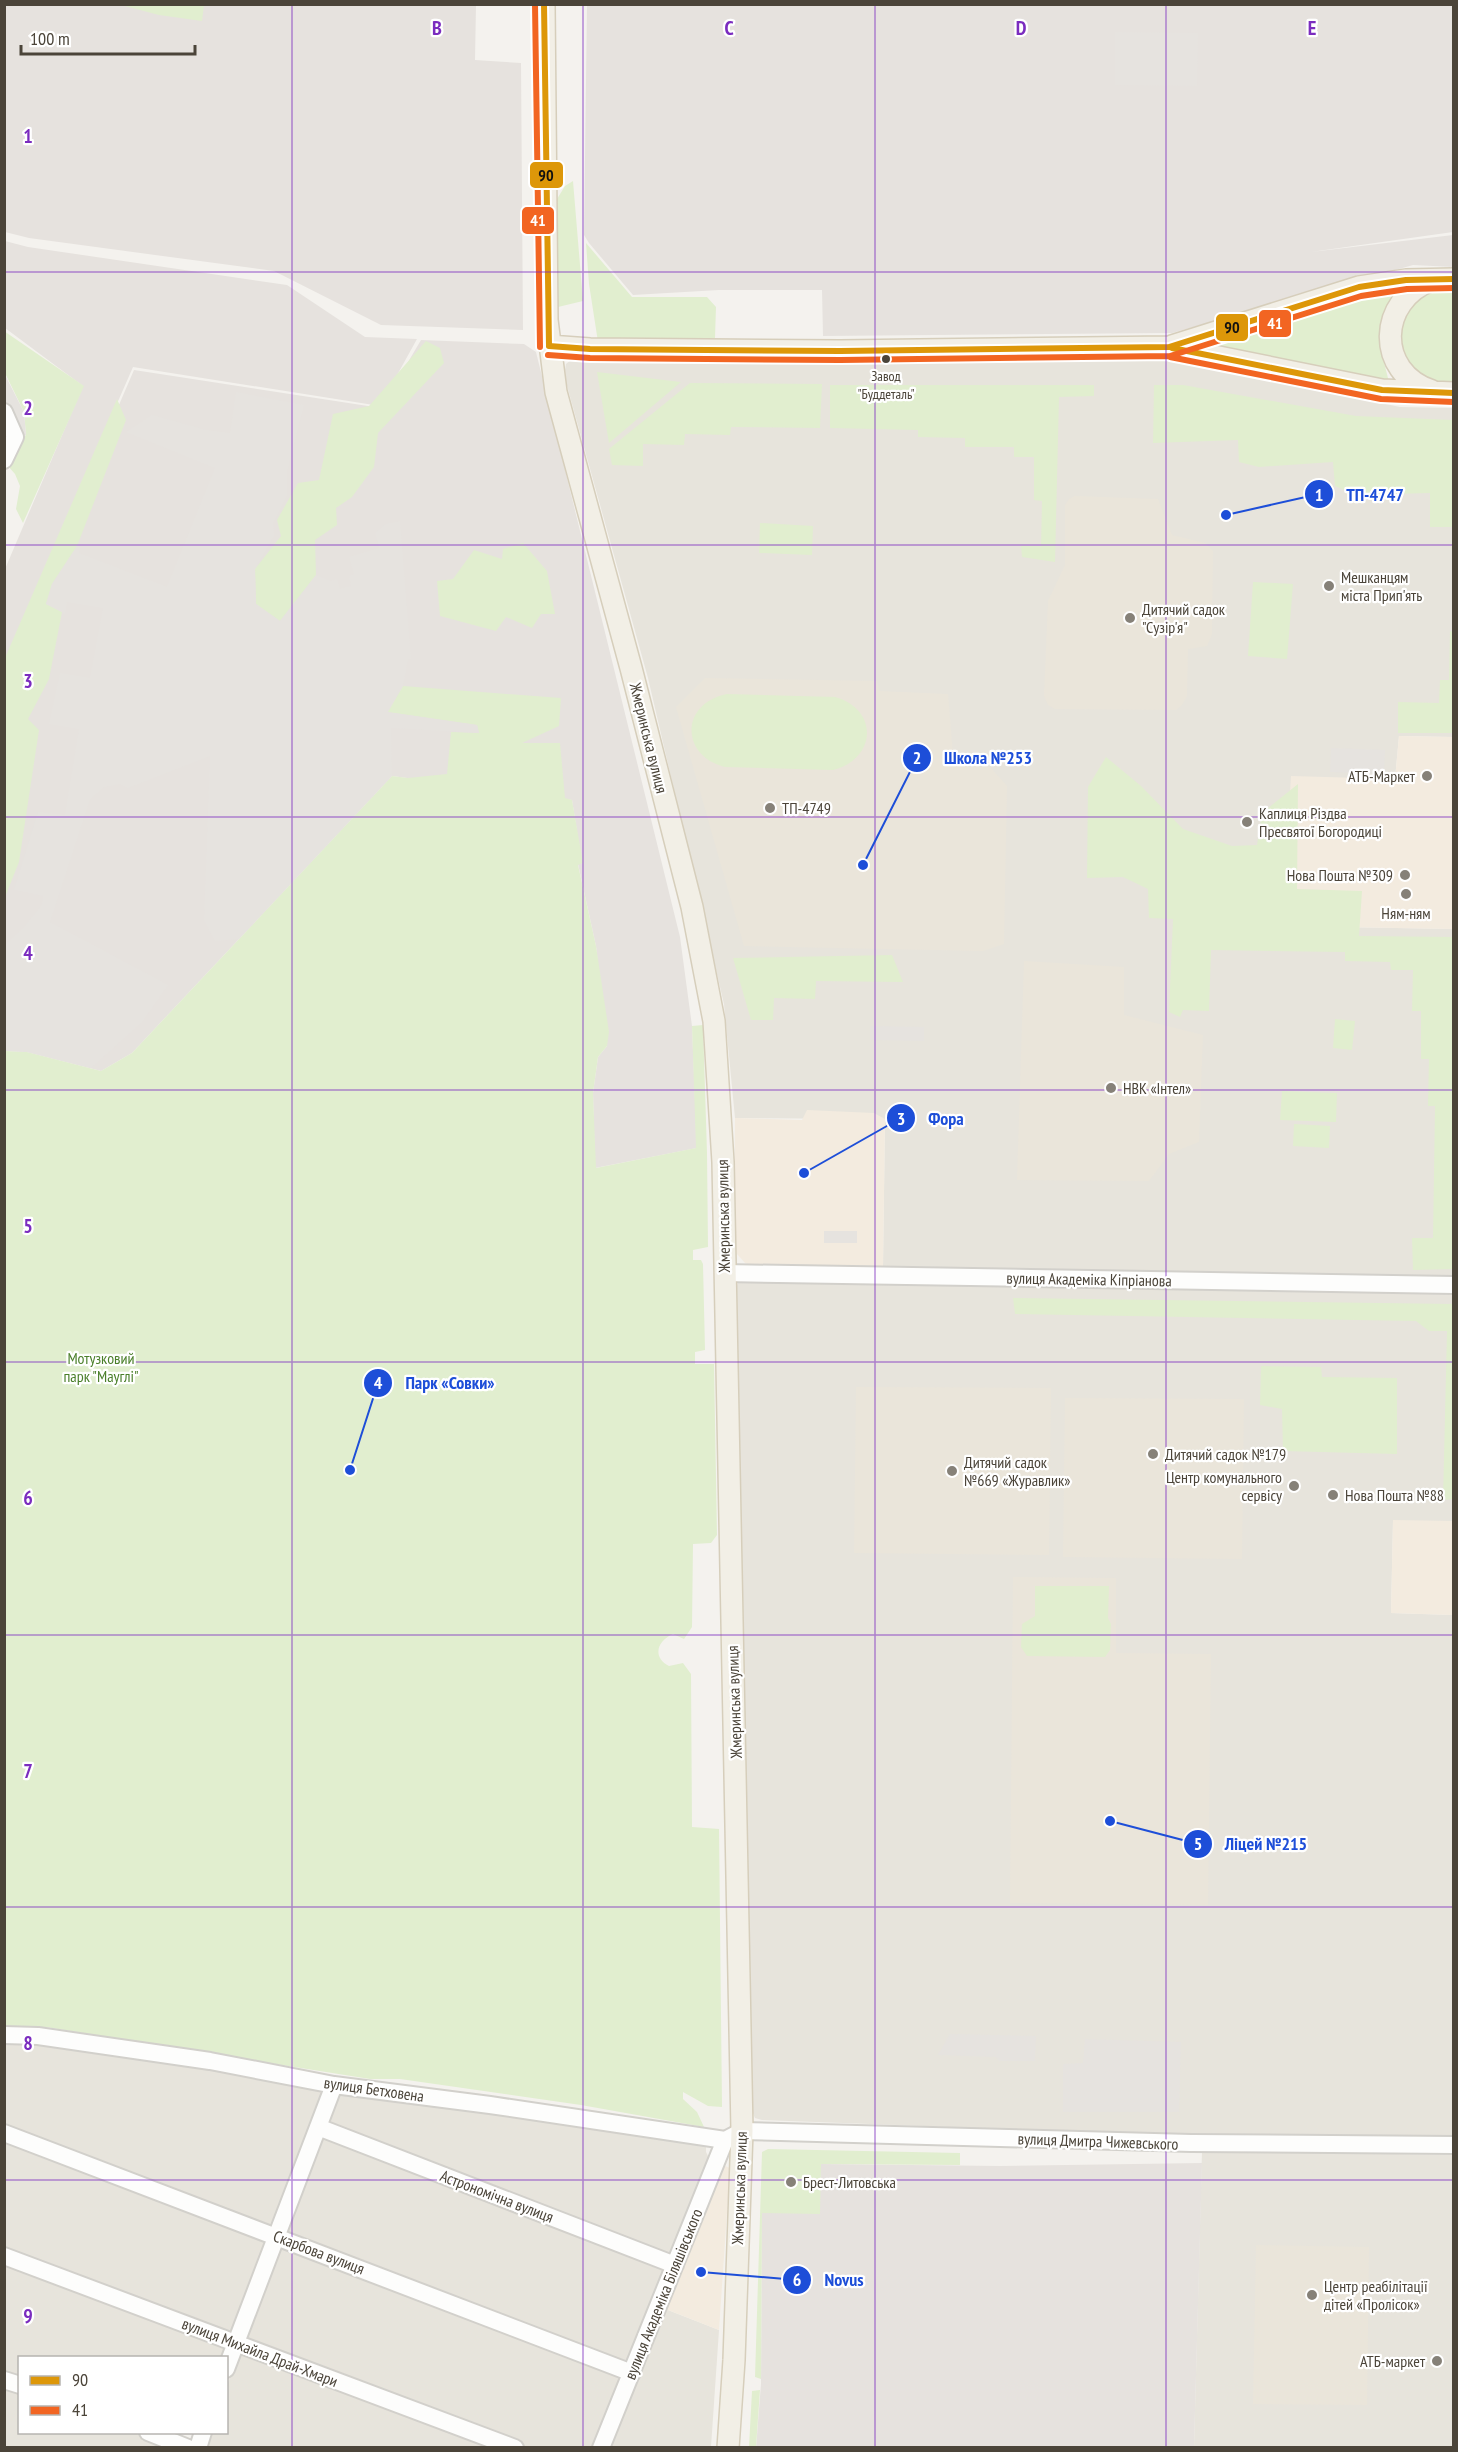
<svg xmlns="http://www.w3.org/2000/svg" width="1458" height="2452" viewBox="0 0 1458 2452" font-family="'PT Sans Narrow',sans-serif">
	<style>
		.residential { fill: #e7e4dc }
		.commercial { fill: #f3ebdf }
		.industrial { fill: #e6e2de }
		.education { fill: #eae5da }
		.green { fill: #e1eecf }
		.parking { fill: #e6e3df }
		.lines { fill: none; stroke-linecap: round; stroke-linejoin: round }
		.minor-casing { stroke: #d2d0cb; stroke-width: 20 }
		.major-casing { stroke: #d6cebb; stroke-width: 24 }
		.minor { stroke: #fdfdfc; stroke-width: 16 }
		.major { stroke: #f2efe6; stroke-width: 21 }
		.bus-1-casing { stroke: #fff; stroke-width: 10 }
		.bus-2-casing { stroke: #fff; stroke-width: 10 }
		.bus-1 { stroke: #dd9709; stroke-width: 6 }
		.bus-2 { stroke: #f26522; stroke-width: 6 }
		.grid { fill: none; stroke: #7b2cbf; stroke-width: 1.5; stroke-opacity: 0.55 }
		.bus-dot { fill: #4b4439; stroke: #fff; stroke-width: 2 }
		.poi-dot { fill: #868178; stroke: #fff; stroke-width: 2 }
		.labels { text-anchor: middle; dominant-baseline: central; stroke-width: 4.5; stroke-linejoin: round; paint-order: stroke }
		.bus-label { font-size: 14px; fill: #4b4439; stroke: #fff }
		.poi-label { font-size: 16px; fill: #4b4439; stroke: #fff; text-anchor: start }
		.street-label { font-size: 16px; fill: #4b4439; stroke: #fff }
		.park-label { font-size: 16px; fill: #4a7f2a; stroke: #fff }
		.grid-label { font-size: 20px; text-anchor: middle; font-weight: bold; fill: #7b2cbf; stroke: #fff; stroke-width: 4.5; stroke-linejoin: round; paint-order: stroke }
		.leader { fill: none; stroke: #1d4ed8; stroke-width: 2 }
		.callout-dot { fill: #1d4ed8; stroke: #fff; stroke-width: 2 }
		.mark-label { font-size: 18px; text-anchor: middle; font-weight: bold; fill: #fff }
		.callout-label { font-size: 18px; text-anchor: middle; font-weight: bold; fill: #1d4ed8; stroke: #fff; stroke-width: 4.5; stroke-linejoin: round; paint-order: stroke }
		.line-badge { stroke: #fff; stroke-width: 2 }
		.badge-label { font-size: 16px; text-anchor: middle; font-weight: bold; fill: #fff }
		.pale-badge-label { font-size: 16px; text-anchor: middle; font-weight: bold; fill: #111 }
	</style>
	<rect width="100%" height="100%" fill="#f4f2ee"/>
	<!-- residential -->
	<path class="residential" d="M578,359L1176,360L1400,407L1453,408V737L1399,736L1395,779L1283,926L1453,929V1277L883,1266L885,1119L735,1118L724,1004L648,678L566,382L565,370L566,364L571,360Z
		M747,1279L1453,1292V1521H1393L1391,1613L1453,1615V2136L1248,2138L762,2120L755,2118L752,2111L734,1290L738,1283Z
		M5,2040L39,2043L318,2087L324,2091L273,2226H270L225,2357L20,2358V2432L134,2433L174,2447H5Z
		M338,2093L706,2140V2152L710,2160L655,2305L719,2330L711,2447L207,2448L209,2433L226,2432L227,2386L237,2357L248,2342L246,2338L277,2252L291,2235L286,2230Z
		M1202,2151L1453,2155V2447L1194,2448Z"/>
	<!-- commercial -->
	<path class="commercial" d="M1399,736L1453,737V929L1282,926L1291,776L1395,779Z
		M807,1110L874,1113L885,1119L883,1266L751,1265L745,1263L737,1254L734,1244L735,1118L802,1120Z
		M1393,1520L1453,1521V1615L1391,1613Z
		M720,2164L730,2168L719,2330L663,2308Z"/>
	<!-- industrial -->
	<path class="industrial" d="M5,5H476L475,60L521,63L523,330L381,325L274,271L29,238L5,232Z
		M587,5H1453V232L1311,252L1453,235V267L1413,265L1172,333L823,336L822,290H719L633,295L589,243L584,235Z
		M5,241L28,247L287,285L365,337L417,339L380,406L133,367L5,660V569L83,386L5,328Z
		M421,340L524,344L536,352L680,937L692,1026L697,1148L595,1168L593,1093L598,1057L607,1046L596,946L578,864L582,863L572,800L392,776L132,1053L101,1071L27,1052L5,1051V669L134,370L381,408Z
		M1202,2163L1194,2447L756,2448L761,2384L762,2213L820,2164L1000,2166Z"/>
	<!-- education -->
	<path class="education" d="M1075,496L1158,499L1172,535L1205,543L1213,551L1212,634L1207,646L1188,649L1187,696L1182,705L1176,710L1055,709L1048,705L1044,696L1048,601L1065,565V505L1069,499Z
		M705,678L877,681L879,691L948,694L954,766L990,767L1007,786L1004,944L983,951L744,946L676,707Z
		M1024,961L1124,967V1015L1203,1035L1199,1142L1169,1154L1149,1181L1017,1180Z
		M856,1387L1051,1388L1049,1555L854,1553Z
		M1065,1398L1244,1399L1242,1559L1063,1557Z
		M1013,1577L1116,1578V1653L1211,1654L1208,1905L1010,1903Z
		M1256,2245L1369,2247L1367,2405L1253,2404Z"/>
	<!-- green -->
	<path class="green" d="M121,5H204L202,21L159,15Z
		M573,181L583,301L558,307L557,199L565,186Z
		M586,243L632,297H707L716,307L715,338L598,342L589,284Z
		M1453,285V387L1417,379L1395,341L1397,325L1423,288Z
		M1378,294L1391,296L1389,308L1382,319L1379,343L1389,382L1219,347L1218,341Z
		M4,331L84,386L23,523L16,509L20,486L15,474L8,466L19,440L26,435L24,412L5,373Z
		M426,341L440,348L444,363L378,433L374,467L352,497L336,508L337,525L315,540L316,575L280,621L256,604L255,569L281,536L277,520L298,483L319,480L333,414L369,406Z
		M597,372L681,382L609,443Z
		M690,383L822,384L820,428L731,427L730,435L685,434L684,445L643,444V466L612,465L609,449Z
		M830,385H1094V396L1059,397L1055,562L1022,557L1021,546H1041L1042,501L1034,500V457H1014V447H965V438L918,437V430L830,428Z
		M1154,385H1183L1356,416L1453,420V527H1430V493L1356,495L1335,486L1333,462L1259,467L1239,462L1238,440L1153,443Z
		M117,399L126,420L77,546L52,584L46,604L62,612L49,679L28,719L39,730L19,862L5,897V658Z
		M760,523L813,526L812,555L759,553Z
		M523,543L547,571L555,614H541L532,628L506,617L496,631L440,616L437,581L453,579L474,550L502,559L503,549Z
		M1253,582L1293,584L1287,659L1248,656Z
		M1450,631L1454,632L1453,733H1398V702L1439,703L1440,680H1449Z
		M403,686L561,698L559,726L522,743H560L565,798L572,800L583,863L578,865L596,946L609,1032L607,1046L598,1057L593,1093L596,1168L696,1148L692,1026L703,1025L707,1153L708,1247L693,1250V1260H701L703,1264L705,1350L695,1352V1364H714L717,1535L711,1543L693,1544L692,1627L684,1639L673,1634C657,1641 652,1657 669,1666L683,1663L691,1674L692,1827L719,1829L722,2107L708,2106L683,2092V2099L697,2112L704,2127L581,2105L400,2079H370L46,2027L5,2028V1051L27,1052L101,1071L132,1053L392,776L408,778L447,774L451,732L479,733L477,725L387,712Z
		M727,694L835,697C879,709 877,759 833,770L725,767C679,755 681,703 727,694Z
		M1106,757L1141,786L1183,829L1232,846L1257,845L1262,813L1298,784L1297,889L1362,891L1359,936L1453,937V1269L1413,1270L1412,1238H1433L1435,1106H1428L1429,1059H1421V1011H1412L1413,970H1391L1390,962L1345,961V952L1211,950L1209,1011L1183,1010L1180,1017L1169,1012L1173,919L1149,918L1148,889L1123,877L1087,878L1088,787Z
		M892,955L903,982L816,981L815,999L774,998L773,1020H751L733,958Z
		M1335,1019L1355,1021L1352,1050L1333,1048Z
		M1282,1091L1337,1093L1336,1122L1280,1120Z
		M1294,1124L1330,1126L1329,1148L1293,1146Z
		M1013,1298L1453,1304V1499L1443,1500L1447,1331H1429L1416,1321L1015,1314Z
		M1261,1366L1321,1367L1322,1377L1397,1378V1454L1283,1451L1282,1409L1260,1405Z
		M1035,1586H1109L1108,1618L1111,1624L1110,1650L1105,1657L1027,1656L1021,1647L1022,1624L1035,1616Z
		M768,2149L960,2153V2165L821,2164L820,2214L762,2213L761,2379L755,2377L762,2152Z
		M760,2390L756,2447H749L752,2391Z"/>
	<!-- parking -->
	<path class="parking" d="M1115,32L1198,33L1197,86L1115,85Z
		M4,373L24,412L26,435L15,437L5,412Z
		M236,392L304,405L287,472V495L273,523L274,535L255,569L256,604L280,621L316,575L331,581L337,579L340,589L351,586L349,576L354,574L349,557L379,548L375,533L386,524L400,521L411,659H408L403,686L388,712L477,725L479,733L391,728L392,776L239,939L215,941L204,920L210,756L128,788L120,784L104,787L90,799L50,922L168,985L142,1022L91,1068L27,1052L9,1051L4,1049L5,945L24,927L42,905L43,896L14,890L38,812L65,815L79,729L49,724L60,673L90,678L103,608L67,602L65,614L62,612L46,604L52,584L77,546L80,547L79,553L167,587L215,468L126,432L152,415L206,430L230,433Z
		M1331,748L1385,750L1384,774L1330,772Z
		M870,1026L924,1027V1041L870,1040Z
		M824,1231H857V1243H824Z
		M950,2034L1036,2036L1035,2061H999L996,2057L938,2055Z
		M1085,2039L1181,2042L1179,2112H1063V2064L1083,2063Z"/>
	<g class="lines">
		<defs>
			<path id="minor" d="M4,412L15,437L4,460
				M724,1273L1454,1285
				M4,2035L38,2036L210,2061L334,2085L490,2105L725,2140L742,2131L1191,2143L1454,2145
				M318,2127L675,2265
				M4,2133L632,2373
				M4,2256L515,2448
				M226,2369L334,2085
				M4,2380L20,2385
				M148,2432L188,2448
				M198,2448L203,2432
				M601,2448L725,2140"/>
			<path id="major" d="M544,4L547,320L556,392L631,668L692,907L714,1021L723,1162L742,2131L734,2360L728,2448
				M1432,280C1378,300 1375,372 1432,391
				M549,346L590,349L840,351L1169,347L1382,390L1454,393
				M1172,346L1359,287L1406,280L1454,279"/>
		</defs>
		<!-- minor casing -->
		<use href="#minor" class="minor-casing"/>
		<!-- major casing -->
		<use href="#major" class="major-casing"/>
		<!-- minor -->
		<use href="#minor" class="minor"/>
		<!-- major -->
		<use href="#major" class="major"/>
		<defs>
			<path id="bus-1" d="M544,4L549,346
				M549,346L590,349L840,351L1169,347L1359,287L1406,280L1454,279
				M1172,348L1382,390L1454,393"/>
			<path id="bus-2" d="M535,4L540,347
				M548,355L590,358L840,360L1170,356L1361,296L1407,289L1454,288
				M1170,357L1381,399L1454,402"/>
		</defs>
		<!-- bus-1 casing -->
		<use href="#bus-1" class="bus-1-casing"/>
		<!-- bus-2 casing -->
		<use href="#bus-2" class="bus-2-casing"/>
		<!-- bus-1 -->
		<use href="#bus-1" class="bus-1"/>
		<!-- bus-2 -->
		<use href="#bus-2" class="bus-2"/>
	</g>
	<!-- grid -->
	<path class="grid" d="M292,4V2448M583,4V2448M875,4V2448M1166,4V2448M4,272H1454M4,545H1454M4,817H1454M4,1090H1454M4,1362H1454M4,1635H1454M4,1907H1454M4,2180H1454"/>
	<!-- markers -->
	<circle class="bus-dot" cx="886" cy="359" r="5"/>
	<g class="poi-dot">
		<circle cx="1329" cy="586" r="6"/>
		<circle cx="1130" cy="618" r="6"/>
		<circle cx="1427" cy="776" r="6"/>
		<circle cx="770" cy="808" r="6"/>
		<circle cx="1247" cy="822" r="6"/>
		<circle cx="1405" cy="875" r="6"/>
		<circle cx="1406" cy="894" r="6"/>
		<circle cx="1111" cy="1088" r="6"/>
		<circle cx="1153" cy="1454" r="6"/>
		<circle cx="952" cy="1471" r="6"/>
		<circle cx="1294" cy="1486" r="6"/>
		<circle cx="1333" cy="1495" r="6"/>
		<circle cx="791" cy="2182" r="6"/>
		<circle cx="1312" cy="2295" r="6"/>
		<circle cx="1437" cy="2361" r="6"/>
	</g>
	<g class="labels">
		<!-- bus labels -->
		<g class="bus-label">
			<text x="886" y="376">Завод<tspan x="886" dy="18">"Буддеталь"</tspan></text>
		</g>
		<!-- poi labels -->
		<g class="poi-label">
			<text x="1341" y="577">Мешканцям<tspan x="1341" dy="18">міста Прип'ять</tspan></text>
			<text x="1142" y="609">Дитячий садок<tspan x="1142" dy="18">"Сузір'я"</tspan></text>
			<text x="1415" y="776" text-anchor="end">АТБ-Маркет</text>
			<text x="782" y="808">ТП-4749</text>
			<text x="1259" y="813">Каплиця Різдва<tspan x="1259" dy="18">Пресвятої Богородиці</tspan></text>
			<text x="1393" y="875" text-anchor="end">Нова Пошта №309</text>
			<text x="1406" y="913" text-anchor="middle">Ням-ням</text>
			<text x="1123" y="1088">НВК «Інтел»</text>
			<text x="1165" y="1454">Дитячий садок №179</text>
			<text x="964" y="1462">Дитячий садок<tspan x="964" dy="18">№669 «Журавлик»</tspan></text>
			<text x="1282" y="1477" text-anchor="end">Центр комунального<tspan x="1282" dy="18">сервісу</tspan></text>
			<text x="1345" y="1495">Нова Пошта №88</text>
			<text x="803" y="2182">Брест-Литовська</text>
			<text x="1324" y="2286">Центр реабілітації<tspan x="1324" dy="18">дітей «Пролісок»</tspan></text>
			<text x="1425" y="2361" text-anchor="end">АТБ-маркет</text>
		</g>
		<!-- street labels -->
		<g class="street-label">
			<text transform="translate(649 738) rotate(76)">Жмеринська вулиця</text>
			<text transform="translate(723 1216) rotate(-91)">Жмеринська вулиця</text>
			<text transform="translate(1089 1279) rotate(1)">вулиця Академіка Кіпріанова</text>
			<text transform="translate(734 1702) rotate(-92)">Жмеринська вулиця</text>
			<text transform="translate(374 2089) rotate(8)">вулиця Бетховена</text>
			<text transform="translate(1098 2141) rotate(2)">вулиця Дмитра Чижевського</text>
			<text transform="translate(739 2188) rotate(-88)">Жмеринська вулиця</text>
			<text transform="translate(497 2196) rotate(21)">Астрономічна вулиця</text>
			<text transform="translate(319 2252) rotate(21)">Скарбова вулиця</text>
			<text transform="translate(663 2294) rotate(-68)">вулиця Академіка Біляшівського</text>
			<text transform="translate(260 2352) rotate(21)">вулиця Михайла Драй-Хмари</text>
		</g>
		<!-- park labels -->
		<g class="park-label">
			<text x="101" y="1358">Мотузковий<tspan x="101" dy="18">парк "Мауглі"</tspan></text>
		</g>
	</g>
	<g class="grid-label">
		<text x="437" y="35">B</text>
		<text x="729" y="35">C</text>
		<text x="1021" y="35">D</text>
		<text x="1312" y="35">E</text>
		<text x="28" y="143">1</text>
		<text x="28" y="415">2</text>
		<text x="28" y="688">3</text>
		<text x="28" y="960">4</text>
		<text x="28" y="1233">5</text>
		<text x="28" y="1505">6</text>
		<text x="28" y="1778">7</text>
		<text x="28" y="2050">8</text>
		<text x="28" y="2323">9</text>
	</g>
	<!-- callouts -->
	<path class="leader" d="M1226 515L1319 494M863 865L917 758M804 1173L901 1118M350 1470L378 1383M1110 1821L1198 1844M701 2272L797 2280"/>
	<g class="callout-dot">
		<circle cx="1226" cy="515" r="6"/>
		<circle cx="863" cy="865" r="6"/>
		<circle cx="804" cy="1173" r="6"/>
		<circle cx="350" cy="1470" r="6"/>
		<circle cx="1110" cy="1821" r="6"/>
		<circle cx="701" cy="2272" r="6"/>
		<circle cx="1319" cy="494" r="15"/>
		<circle cx="917" cy="758" r="15"/>
		<circle cx="901" cy="1118" r="15"/>
		<circle cx="378" cy="1383" r="15"/>
		<circle cx="1198" cy="1844" r="15"/>
		<circle cx="797" cy="2280" r="15"/>
	</g>
	<g class="mark-label">
		<text x="1319" y="501">1</text>
		<text x="917" y="764">2</text>
		<text x="901" y="1125">3</text>
		<text x="378" y="1389">4</text>
		<text x="1198" y="1850">5</text>
		<text x="797" y="2286">6</text>
	</g>
	<g class="callout-label">
		<text x="1375" y="501">ТП-4747</text>
		<text x="988" y="764">Школа №253</text>
		<text x="946" y="1125">Фора</text>
		<text x="450" y="1389">Парк «Совки»</text>
		<text x="1266" y="1850">Ліцей №215</text>
		<text x="844" y="2286">Novus</text>
	</g>
	<g class="line-badge">
		<rect x="529" y="161" width="35" height="28" rx="6" fill="#dd9709"/>
		<rect x="521" y="206" width="34" height="29" rx="6" fill="#f26522"/>
		<rect x="1258" y="309" width="34" height="29" rx="6" fill="#f26522"/>
		<rect x="1215" y="313" width="34" height="29" rx="6" fill="#dd9709"/>
	</g>
	<g class="badge-label">
		<text x="538" y="226">41</text>
		<text x="1275" y="329">41</text>
	</g>
	<g class="pale-badge-label">
		<text x="546" y="181">90</text>
		<text x="1232" y="333">90</text>
	</g>
	<!-- border -->
	<rect width="1458" height="2452" fill="none" stroke="#4b4439" stroke-width="12"/>
	<!-- legend -->
	<rect x="18" y="2356" width="210" height="78" fill="#ffffff" stroke="#b7b4b0" stroke-width="1.5"/>
	<rect x="30" y="2376" width="30" height="9" fill="#dd9709" stroke="#b7b4b0" stroke-width="1.5"/>
	<text x="72" y="2386" font-size="18" fill="#4b4439">90</text>
	<rect x="30" y="2406" width="30" height="9" fill="#f26522" stroke="#b7b4b0" stroke-width="1.5"/>
	<text x="72" y="2416" font-size="18" fill="#4b4439">41</text>
	<!-- scale -->
	<path d="M21 45v9h174v-9" fill="none" stroke="#4b4439" stroke-width="3"/>
	<text x="30" y="45" font-size="18" fill="#4b4439" stroke="#ffffff" stroke-width="4.5" paint-order="stroke">100 m</text>
</svg>
